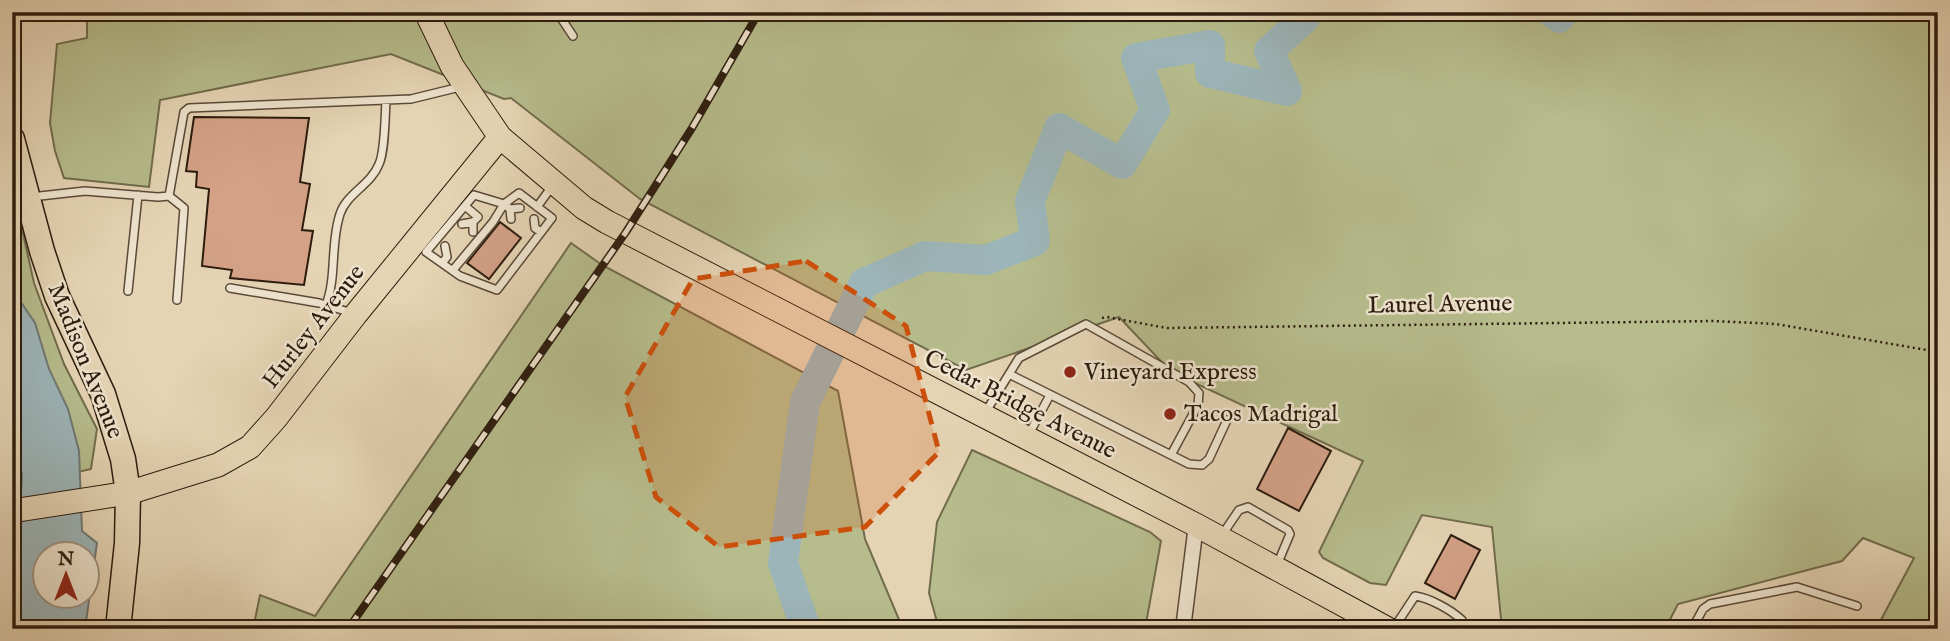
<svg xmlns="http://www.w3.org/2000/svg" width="1950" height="641" viewBox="0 0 1950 641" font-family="'IM FELL English',serif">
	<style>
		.green { fill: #b6bc8c; stroke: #716c4d; stroke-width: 2 }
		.water { fill: #9cb5b9; stroke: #6f7875; stroke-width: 2; fill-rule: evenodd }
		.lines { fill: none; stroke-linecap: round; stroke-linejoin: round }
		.river { stroke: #9cb5b9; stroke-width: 30 }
		.building { fill: #d4a187; stroke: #2c1c0e; stroke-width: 2 }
		.service-casing { stroke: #5a4a38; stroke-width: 10 }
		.minor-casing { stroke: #5a4a38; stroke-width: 17 }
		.primary-casing { stroke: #2c1c0e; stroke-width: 25 }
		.trunk-casing { stroke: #2c1c0e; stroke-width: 27 }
		.path { stroke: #2c1c0e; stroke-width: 2.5; stroke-dasharray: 2 3.5; stroke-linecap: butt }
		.service { stroke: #eee3ce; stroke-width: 7 }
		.minor { stroke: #eee3ce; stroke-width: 14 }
		.primary { stroke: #e5d4b4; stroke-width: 23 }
		.trunk { stroke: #e5d4b4; stroke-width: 24 }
		.rail-casing { stroke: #2c1c0e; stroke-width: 8 }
		.rail { stroke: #eee3ce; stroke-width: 5; stroke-dasharray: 16; stroke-linecap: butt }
		.marked { fill: #cc500c; fill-opacity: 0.2; stroke: #cc500c; stroke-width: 5; stroke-dasharray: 14 9; stroke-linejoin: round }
		.poi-dot { fill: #8f2418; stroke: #eee3ce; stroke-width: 2.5 }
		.labels { text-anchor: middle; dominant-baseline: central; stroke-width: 5; stroke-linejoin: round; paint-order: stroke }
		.street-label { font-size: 24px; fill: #2c1c0e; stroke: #eee3ce }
		.poi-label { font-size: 24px; fill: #2c1c0e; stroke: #eee3ce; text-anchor: start }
	</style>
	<rect width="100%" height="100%" fill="#e5d4b4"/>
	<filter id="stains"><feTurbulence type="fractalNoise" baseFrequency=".00286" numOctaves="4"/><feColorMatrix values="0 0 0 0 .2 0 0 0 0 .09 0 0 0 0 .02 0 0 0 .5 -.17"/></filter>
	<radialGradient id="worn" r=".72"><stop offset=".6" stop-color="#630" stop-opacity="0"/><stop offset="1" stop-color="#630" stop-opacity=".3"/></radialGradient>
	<!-- green -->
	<path class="green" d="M87,12H1938V629H1876L1914,558L1863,538L1842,561L1678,604L1665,629H1502L1492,527L1422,515L1386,585L1370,583L1323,558L1319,552L1363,461L1171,372L1119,317L966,370L640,199L511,98L504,99L391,54L160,100L149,187L64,178L55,151L50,123L57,44L87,38Z
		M12,184L34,283L64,364L97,429L91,469L30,483L12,476Z
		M571,243L602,265L838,391L865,539L903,629H253L260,595L315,616Z
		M972,450L1150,532L1161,541L1145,629H939L929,593L937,522Z"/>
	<!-- water -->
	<path class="water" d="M12,289L35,323L49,369L68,409L79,451L82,531L97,543L85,629H12V558L18,550L22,473L12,460ZM46,554H88V596H46Z"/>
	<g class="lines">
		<!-- river -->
		<path class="river" d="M1551,12L1559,18L1564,12
			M806,629L783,563L805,402L864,283L925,256L986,260L1035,241L1030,201L1059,128L1122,164L1155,110L1136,58L1210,45V73L1287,91L1269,51L1305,18L1307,12"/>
	</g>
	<!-- building -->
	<path class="building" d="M194,117L309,118L300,182L310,184L302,230L313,231L304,285L230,278L232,270L202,266L209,189L196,187L197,172L186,171Z
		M500,222L521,238L489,279L467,263Z
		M1288,428L1331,451L1299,511L1257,489Z
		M1451,535L1480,550L1455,599L1425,583Z"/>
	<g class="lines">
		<defs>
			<path id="service" d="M557,12L573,36
				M519,193L552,218L497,290L460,276L426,252L474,195L504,204Z
				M169,196L184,208L177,300
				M31,197L85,191L158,197L169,196L184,112L189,108L411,99L460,87
				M465,206L478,217L473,222
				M537,207L553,185
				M511,219L510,209L520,208
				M534,219L535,228L541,232
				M462,224L473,222V232
				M442,263L447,257L445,246
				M453,270L493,222L504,204L510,209
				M230,288L319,303L352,313
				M128,291L138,195
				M326,305C337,276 330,244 340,214C347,193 371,185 379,164C385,152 385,116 386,100
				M1009,374L1189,464L1202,465L1209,459L1227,420
				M985,413L1019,358L1086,324L1189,382L1199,393L1198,405L1171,455
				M1029,434L1050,395
				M1222,535L1239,510L1248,507L1288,530L1290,534L1277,565
				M1394,628L1415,596C1430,598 1451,610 1462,620L1461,629
				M1692,629L1703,609L1710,604L1797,587L1857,606"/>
			<path id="minor" d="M1183,629L1196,525"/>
			<path id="primary" d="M426,12L452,66L500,137L584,208L607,222L1196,525L1388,629
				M12,511L128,493L218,465L250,447L276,418L356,314L500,137"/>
			<path id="trunk" d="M12,139L42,251L57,296L103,394L123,459L128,493L127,543L118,629"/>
		</defs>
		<!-- service casing -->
		<use href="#service" class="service-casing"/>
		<!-- minor casing -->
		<use href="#minor" class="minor-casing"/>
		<!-- primary casing -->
		<use href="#primary" class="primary-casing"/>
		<!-- trunk casing -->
		<use href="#trunk" class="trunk-casing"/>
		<!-- path -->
		<path class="path" d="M1102,318L1107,317L1167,328L1714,321L1776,324L1938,352"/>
		<!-- service -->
		<use href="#service" class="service"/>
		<!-- minor -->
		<use href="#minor" class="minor"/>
		<!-- primary -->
		<use href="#primary" class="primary"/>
		<!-- trunk -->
		<use href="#trunk" class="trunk"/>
		<defs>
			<path id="rail" d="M348,629L626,232L692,128L759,12"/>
		</defs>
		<!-- rail casing -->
		<use href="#rail" class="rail-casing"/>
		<!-- rail -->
		<use href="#rail" class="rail"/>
	</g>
	<!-- marked area -->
	<path class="marked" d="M806,261L906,326L939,452L865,527L719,547L656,497L625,397L693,279Z"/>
	<!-- markers -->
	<g class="poi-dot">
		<circle cx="1070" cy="372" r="7"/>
		<circle cx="1170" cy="414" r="7"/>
	</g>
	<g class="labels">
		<!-- street labels -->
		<g class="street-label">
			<text transform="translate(1440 305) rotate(-1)">Laurel Avenue</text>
			<text transform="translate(314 327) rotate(-52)">Hurley Avenue</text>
			<text transform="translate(85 361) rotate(68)">Madison Avenue</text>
			<text transform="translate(1020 405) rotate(27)">Cedar Bridge Avenue</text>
		</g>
		<!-- poi labels -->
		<g class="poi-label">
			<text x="1084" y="372">Vineyard Express</text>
			<text x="1184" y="414">Tacos Madrigal</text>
		</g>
	</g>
	<!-- margin -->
	<rect width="1950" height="641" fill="none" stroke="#e5d4b4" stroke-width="42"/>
	<rect x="14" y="14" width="1922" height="613" fill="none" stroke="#2c1c0e" stroke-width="3.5"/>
	<rect x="21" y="21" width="1908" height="599" fill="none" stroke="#2c1c0e" stroke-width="2"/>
	<!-- north arrow -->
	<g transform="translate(66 575)"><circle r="33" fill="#eee3ce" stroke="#a09381" stroke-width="2"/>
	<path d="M0-5L12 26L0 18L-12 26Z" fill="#8f2418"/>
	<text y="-10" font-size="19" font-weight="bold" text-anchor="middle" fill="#2c1c0e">N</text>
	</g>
	<rect width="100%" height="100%" filter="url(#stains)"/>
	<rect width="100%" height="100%" fill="url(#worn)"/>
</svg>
